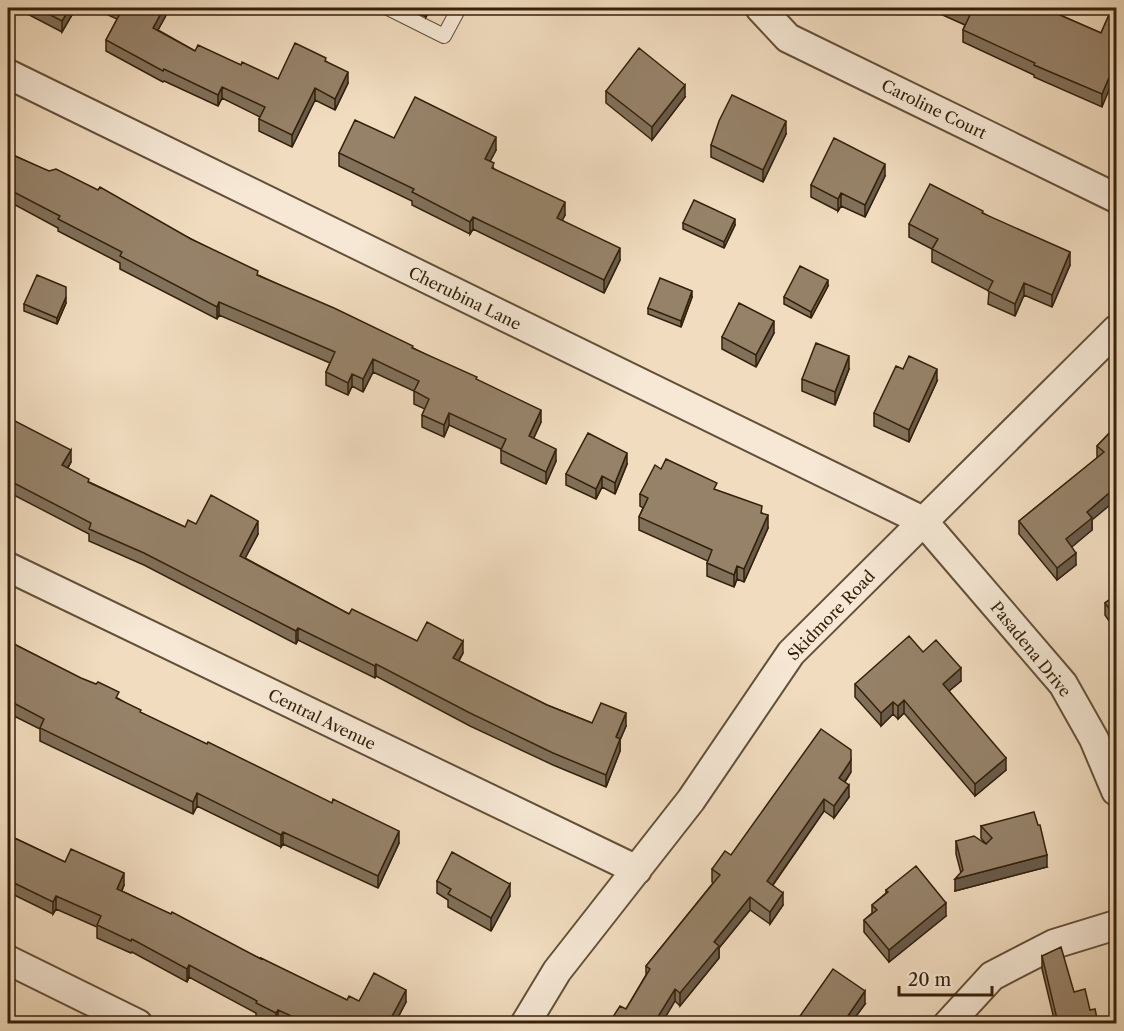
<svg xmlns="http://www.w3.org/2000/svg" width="1124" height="1031" viewBox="0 0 1124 1031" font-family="'Libre Caslon Text',serif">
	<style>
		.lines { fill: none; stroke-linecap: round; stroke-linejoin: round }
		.service-casing { stroke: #635038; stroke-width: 16 }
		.minor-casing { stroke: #635038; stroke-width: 32 }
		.service { stroke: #f6e8d5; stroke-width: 14 }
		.minor { stroke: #f6e8d5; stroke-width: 28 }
		.wall { fill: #81705a; stroke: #34210b; stroke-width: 1.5 }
		.shaded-wall { fill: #695b4a; stroke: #34210b; stroke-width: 1.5 }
		.building { fill: #968269; stroke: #34210b; stroke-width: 1.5 }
		.labels { text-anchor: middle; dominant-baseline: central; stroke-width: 5; stroke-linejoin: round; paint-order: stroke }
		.street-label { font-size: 16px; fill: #34210b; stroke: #f6e8d5 }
	</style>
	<rect width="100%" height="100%" fill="#f1dcbf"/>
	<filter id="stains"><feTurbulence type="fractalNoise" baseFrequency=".00333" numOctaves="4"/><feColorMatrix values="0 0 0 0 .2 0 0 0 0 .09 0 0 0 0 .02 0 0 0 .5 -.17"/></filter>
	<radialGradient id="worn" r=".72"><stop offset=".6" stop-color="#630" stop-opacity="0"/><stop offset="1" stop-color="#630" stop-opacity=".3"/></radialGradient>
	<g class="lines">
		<defs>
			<path id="service" d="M388,8L444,36L459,8"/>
			<path id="minor" d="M760,8L788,38L1116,198
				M8,74L923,521L1063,684L1094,739L1116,791
				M8,567L637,870
				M8,960L138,1024
				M525,1024L557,971L691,800L791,653L1116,330
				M948,1024L992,976L1054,944L1116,925"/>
		</defs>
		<!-- service casing -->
		<use href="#service" class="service-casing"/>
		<!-- minor casing -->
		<use href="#minor" class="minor-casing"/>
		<!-- service -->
		<use href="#service" class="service"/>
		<!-- minor -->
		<use href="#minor" class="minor"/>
	</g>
	<!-- wall -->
	<path class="wall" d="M16,8H76L62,32Z
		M93,8H170L158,30L195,51L241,65L278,79L326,61L348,83L335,110L315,100L292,147L259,131V119L260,117L222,98L218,106L164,81L163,82L106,51V40L117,19Z
		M407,8H431L426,17Z
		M435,8H446L444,12Z
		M543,8H618V14H543Z
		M927,8H1044L1101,33L1112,8L1102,107L1034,77V75L963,42V30L965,25Z
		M606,91L685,97L652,140L606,103Z
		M786,134L763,182L711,157V145Z
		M394,138L496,150L490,161L494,169L565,215L562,220L620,260L604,293L473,229L470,234L412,205V201L339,166V153Z
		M8,144L11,154L191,239L258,275L413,348L477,380L541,422L533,439L556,461L546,484L501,463V449L449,425L444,437L422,427V415L425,409L414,404V391L373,372L363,392L352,386L348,395L326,385V372L330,363L219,315L217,319L120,269V263L58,231V228L8,201V203Z
		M885,176L865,217L841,206L838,211L811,197V185Z
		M983,213L1070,265L1052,307L1024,295L1015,316L988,304L989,291L932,262V249L909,237V224Z
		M683,223L735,225L724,248L683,229Z
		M828,286L811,318L784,304V297Z
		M692,297L681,327L648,314V308Z
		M66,303L57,324L24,311V304Z
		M774,333L756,367L722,349V337Z
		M849,369L835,405L802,391V379Z
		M937,381L909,442L874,426V413Z
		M8,413L13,420L71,462L68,468L89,482L185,527L196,524L258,534L245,558L349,614L417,641L463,653L459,661L547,705L592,723L626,726L620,740V751L606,787L553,765L470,726L376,676L375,678L298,640L296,644L144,565L89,541V534L8,492Z
		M1116,426L1092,520V530L1071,547L1076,565L1057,580L1019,534V521L1097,458V446Z
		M627,464L615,494L602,487L596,499L566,485V474Z
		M661,469L717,491L762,513L768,528L744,582L737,579L734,587L707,576V563L708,561L639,530V517L643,508L640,506V494Z
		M1116,595V631L1105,615V603Z
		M8,641L119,699L141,713L399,843L378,888L283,844L281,847L197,806L193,814L40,741V729L8,713Z
		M923,652L961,681L949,691L1006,770L975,796L904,713L898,719L893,714L881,726L855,697V684Z
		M851,772L845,782L849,797L834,818L824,811L773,885L783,905L770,924L750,910L719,948V958L680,1006L675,1001L626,1009L646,975V966L713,883L712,882V869L731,855Z
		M981,826L1047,867L955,891L961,873L956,854V841L986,844L981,838Z
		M8,835L65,862L124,885L122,891L261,959L347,1000L359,1001L406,1002L395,1023H396H281L278,1022V1023H272L256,1016V1013L189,977L187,982L132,952L131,953L97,938V927L56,909L53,914L8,892Z
		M437,881L510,896L491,931L448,907V900L437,893Z
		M886,890L946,916L889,962L864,932V920L872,913V905L886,893Z
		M1042,956L1090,1010L1098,1023H1055L1042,969Z
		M865,1004L851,1023H800V1016Z"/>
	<!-- shaded-wall -->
	<path class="shaded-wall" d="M70,8H76L62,32V21Z
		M164,8H170L153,39V28Z
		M426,8H431L426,17Z
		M1116,61V73L1102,107V94Z
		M348,72V83L335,110V99Z
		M685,85V97L652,140V127Z
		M222,87V98L218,106V95Z
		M315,88V100L292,147V135Z
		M786,121V134L763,182V170Z
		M496,137V150L485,171V159Z
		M885,164V176L865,217V205Z
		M841,193V206L838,211V199Z
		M565,202V215L557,230V218Z
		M473,217V229L470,234V222Z
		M735,219V225L724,248V242Z
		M620,248V260L604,293V280Z
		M1070,252V265L1052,307V295Z
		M828,280V286L811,318V312Z
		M1024,283V295L1015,316V304Z
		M692,291V297L681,327V321Z
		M66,297V303L57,324V318Z
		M219,302V315L217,319V307Z
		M774,321V333L756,367V355Z
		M849,356V369L835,405V392Z
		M373,359V372L363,392V379Z
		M937,369V381L909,442V430Z
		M352,374V386L348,395V383Z
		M541,410V422L529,449V436Z
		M449,413V425L444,437V425Z
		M556,449V461L546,484V472Z
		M71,450V462L62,477V465Z
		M627,453V464L615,494V483Z
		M602,476V487L596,499V489Z
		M1116,487V500L1092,520V530L1066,552V539L1087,512Z
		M768,515V528L744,582V569Z
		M258,521V534L240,568V556Z
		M1076,553V565L1057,580V568Z
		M737,566V579L734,587V575Z
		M298,628V640L296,644V631Z
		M463,641V653L453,670V658Z
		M376,664V676L375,678V666Z
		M961,668V681L943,696V684Z
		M904,700V713L898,719V706Z
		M893,702V714L881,726V713Z
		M626,713V726L620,740V751L606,787V775L616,737Z
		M1006,758V770L975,796V784Z
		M851,760V772L839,790V778Z
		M849,785V797L834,818V806Z
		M197,793V806L193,814V802Z
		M824,799V811L767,893V881Z
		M399,831V843L378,888V876Z
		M283,832V844L281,847V835Z
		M1047,855V867L955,891V879Z
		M124,873V885L117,901V889Z
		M510,884V896L491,931V918Z
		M783,893V905L770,924V912Z
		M56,896V909L53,914V902Z
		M750,897V910L719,948V958L680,1006V993L714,942Z
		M946,903V916L889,962V950Z
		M189,965V977L187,982V969Z
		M675,989V1001L662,1023H654Z
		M406,990V1002L395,1023L390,1020Z
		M865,991V1004L851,1023H843Z
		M278,1010V1022L276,1023V1013Z"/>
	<!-- building -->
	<path class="building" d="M37,8H70L62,21Z
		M117,8H164L153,28L195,51L198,45L241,65L242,62L278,79L295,43L326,58L325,61L348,72L335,99L315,88L292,135L259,119L265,107L222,87L218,95L164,69L163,71L106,40L122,10Z
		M953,8H1044L1101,33L1112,8H1116V61L1102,94L1034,65L1035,63L963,30L970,15Z
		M639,48L685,85L652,127L606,91Z
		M732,95L786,121L763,170L711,145L719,121Z
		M415,97L496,137L485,159L494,163L492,168L565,202L557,218L620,248L604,280L473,217L470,222L412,192L414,189L339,153L355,120L394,138Z
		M834,138L885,164L865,205L841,193L838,199L811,185Z
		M8,144L11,146L8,153L49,171L56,169L98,190L100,187L191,239L258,271L257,275L334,308L413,346L412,348L477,377L476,379L541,410L529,436L556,449L546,472L501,450L506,439L449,413L444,425L422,415L429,399L414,391L419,381L373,359L363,379L352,374L348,383L326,372L335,352L219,302L217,307L120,256L122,252L58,219L60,216L8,189V190Z
		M930,184L983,211L982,213L1070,252L1052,295L1024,283L1015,304L988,291L993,281L932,249L938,239L909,224Z
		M694,200L735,219L724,242L683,223Z
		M800,266L828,280L811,312L784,297Z
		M37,275L66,287V297L57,318L24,304Z
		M660,278L692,291L681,321L648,308Z
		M739,303L774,321L756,355L722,337Z
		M816,343L849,356L835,392L802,379Z
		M909,356L937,369L909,430L874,413L896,366L903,369Z
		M8,413L13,416L11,419L71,450L62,465L89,479L88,482L185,527L188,520L196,524L211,495L258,521L240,556L349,614L352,609L417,641L427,622L463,641L453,658L547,705L592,723L601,703L626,713L616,737L620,739L606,775L553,753L470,713L376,664L375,666L298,628L296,631L144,553L89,529L91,523L8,480Z
		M1116,426V487L1087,512L1092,518L1066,539L1076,553L1057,568L1019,521L1104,452L1097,446Z
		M588,433L627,453L615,483L602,476L596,489L566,474Z
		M666,459L717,483L714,489L762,506L761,513L768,515L744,569L737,566L734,575L707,563L712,550L639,517L648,498L640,494L655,465L661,469Z
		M1116,595V618L1105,603Z
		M909,636L923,652L936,640L961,668L943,684L1006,758L975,784L904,700L898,706L893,702L881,713L855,684Z
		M8,641L81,678L96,684L98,682L119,692L116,698L141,710L140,712L207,744L208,742L332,803L333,799L399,831L378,876L283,832L281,835L197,793L193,802L40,728L44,719L8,700Z
		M821,729L851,750V760L839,778L849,785L834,806L824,799L767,881L783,893L770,912L750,897L714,942L719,946L680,993L675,989L654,1023H609L620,1006L626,1009L650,969L646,966L720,875L712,869L725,851L731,855Z
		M1034,812L1038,825H1040L1047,855L955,879L963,870L956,841L974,836L986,844L992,838L981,826Z
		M8,835L65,862L71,849L124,873L117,889L171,914L172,912L261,959V958L347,1000L349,996L359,1001L374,973L406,990L390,1020L396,1023H307L278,1010L276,1013L256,1003L257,1001L189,965L187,969L132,939L131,941L97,925L101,916L56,896L53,902L8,880Z
		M452,852L510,884L491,918L448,894L451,889L437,881Z
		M916,866L946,903L889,950L864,920L877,910L872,905L888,892L886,890Z
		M1061,947L1074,992L1085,989L1090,1010L1095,1009L1098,1023H1058L1042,956Z
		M833,969L865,991L843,1023H810L800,1016Z"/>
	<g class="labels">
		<!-- street labels -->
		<g class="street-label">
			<text transform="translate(934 109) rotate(26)">Caroline Court</text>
			<text transform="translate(465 298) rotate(26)">Cherubina Lane</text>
			<text transform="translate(831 615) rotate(-46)">Skidmore Road</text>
			<text transform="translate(1031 649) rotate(51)">Pasadena Drive</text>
			<text transform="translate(322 719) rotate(26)">Central Avenue</text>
		</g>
	</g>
	<!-- margin -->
	<rect width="1124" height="1031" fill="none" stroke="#f1dcbf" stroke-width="30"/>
	<rect x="9" y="9" width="1106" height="1013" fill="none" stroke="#34210b" stroke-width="3"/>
	<rect x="15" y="15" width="1094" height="1001" fill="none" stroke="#34210b" stroke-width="1.5"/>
	<!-- scale -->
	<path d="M899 986v9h93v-9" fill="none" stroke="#34210b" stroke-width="3"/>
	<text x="908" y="986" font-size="18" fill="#34210b" stroke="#f6e8d5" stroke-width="4.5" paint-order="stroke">20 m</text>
	<rect width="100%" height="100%" filter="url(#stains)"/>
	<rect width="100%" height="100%" fill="url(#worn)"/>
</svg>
